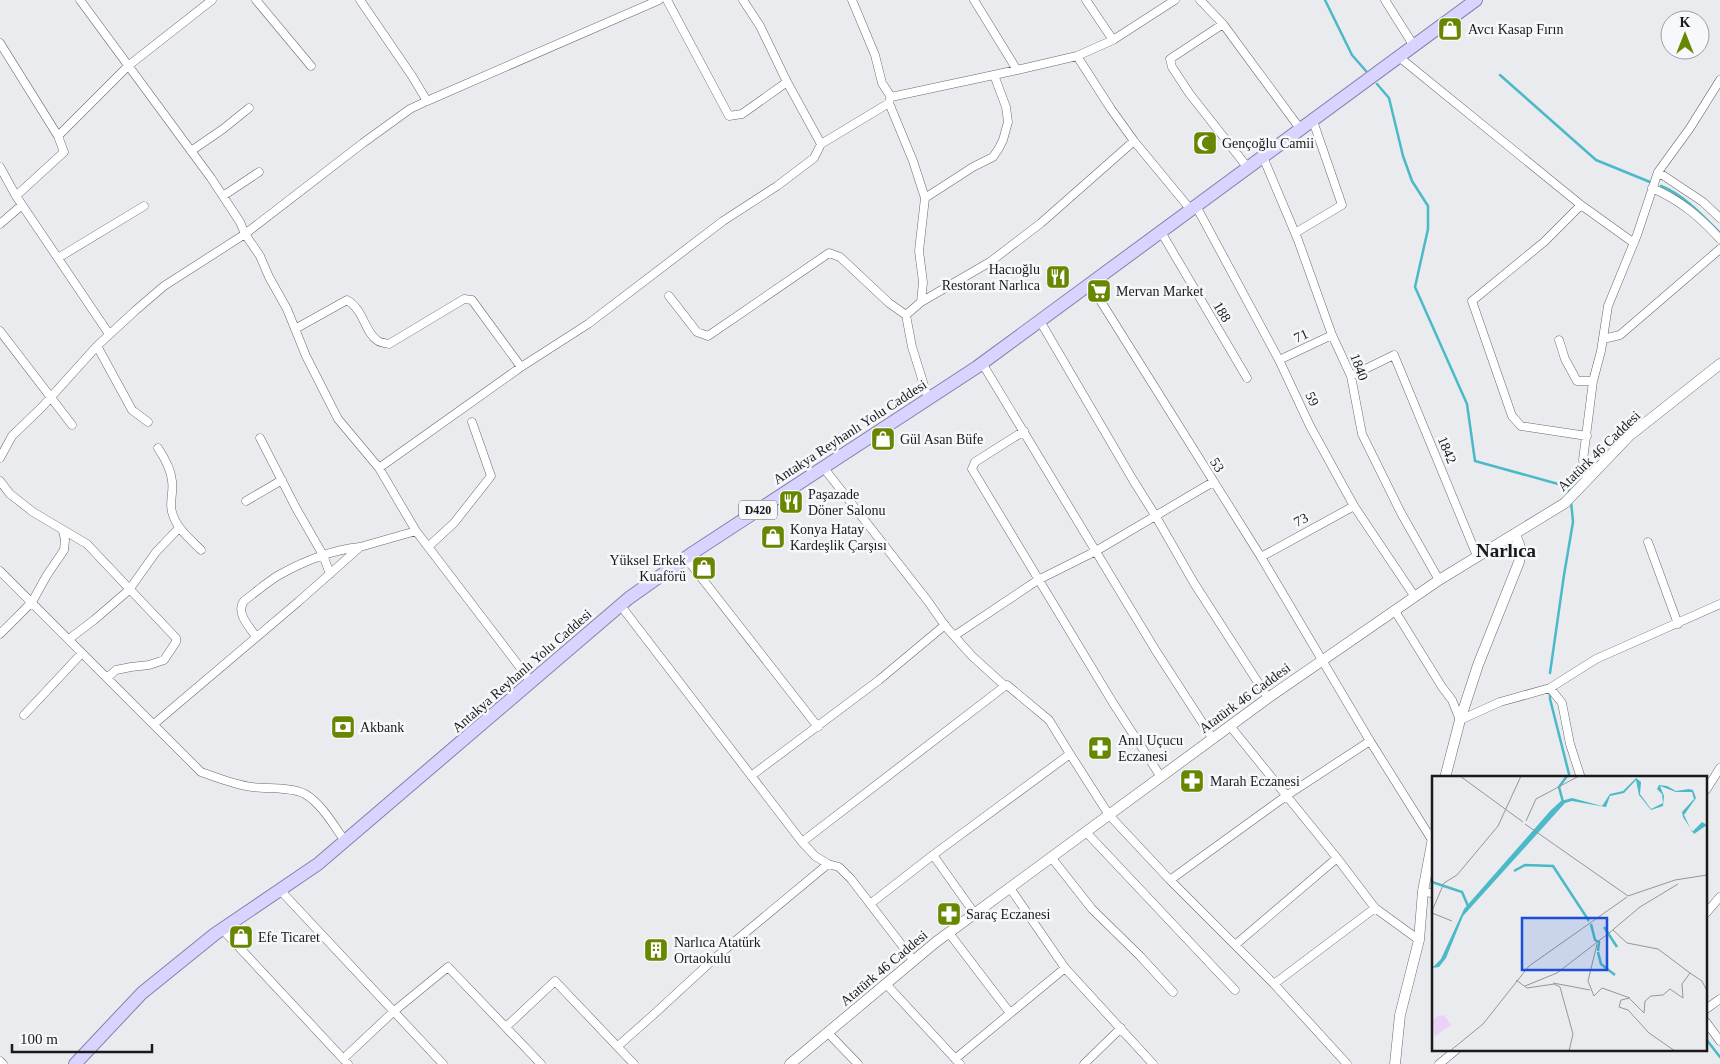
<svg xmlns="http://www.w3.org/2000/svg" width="1720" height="1064" viewBox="0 0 1720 1064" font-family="Georgia,serif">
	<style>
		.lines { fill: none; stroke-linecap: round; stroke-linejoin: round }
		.stream { stroke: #4bb9c7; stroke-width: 2.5 }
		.minor-casing { stroke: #696a6d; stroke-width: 9 }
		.tertiary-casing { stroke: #696a6d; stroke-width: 11 }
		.primary-casing { stroke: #8480af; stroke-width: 14 }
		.minor { stroke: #fff; stroke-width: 8 }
		.tertiary { stroke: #fff; stroke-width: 10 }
		.primary { stroke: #d8d4ff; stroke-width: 12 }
		.labels { text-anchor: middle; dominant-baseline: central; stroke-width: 5; stroke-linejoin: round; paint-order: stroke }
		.shield { fill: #f7f8fc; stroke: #5c5d5e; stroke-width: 1 }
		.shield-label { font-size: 12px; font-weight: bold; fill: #191a1b }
		.poi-label { font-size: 14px; fill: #191a1b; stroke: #f7f8fc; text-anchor: start }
		.street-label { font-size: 14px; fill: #191a1b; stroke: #f7f8fc }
		.district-label { font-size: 19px; font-weight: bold; fill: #191a1b; stroke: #f7f8fc }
		.inset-river { fill: none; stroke: #4bb9c7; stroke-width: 2.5 }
		.inset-road { fill: none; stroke: #96979a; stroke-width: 1 }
		.view { fill: #1d4ed8; fill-opacity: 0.15; stroke: #1d4ed8; stroke-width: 2.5 }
		.inset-edge { fill: none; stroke: #191a1b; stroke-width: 2.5 }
	</style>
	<rect width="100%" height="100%" fill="#e9ebee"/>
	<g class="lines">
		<!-- stream -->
		<path class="stream" d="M1325,0L1352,55L1366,71
			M1500,75L1596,160L1650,182
			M1377,84L1389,98L1403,156L1412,181L1428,206V229L1415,287L1467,404L1475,461L1569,487V493
			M1661,186C1684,195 1703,216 1720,233
			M1550,673L1564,575L1573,522L1571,501
			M1550,692V699L1570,778
			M1706,1039L1720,1057"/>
		<defs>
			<path id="minor" d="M80,0L211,178L240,222L245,234L260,256L269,277L287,309L306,356L338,419L379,468L416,531L360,547L298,602L154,724
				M256,0L311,66
				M667,0L729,116L742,114L787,82
				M852,0L875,55L882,83L891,97L1017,70
				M974,0L1017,70L1077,56L1113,40L1086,0
				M1200,0L1223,24L1301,130
				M1385,0L1414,46
				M1223,24L1170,59L1172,67L1189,93L1248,168
				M1113,40L1175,0
				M0,43L58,136L128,66L212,0
				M1077,56L1111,109L1134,141L1191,210
				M1399,57L1581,205L1634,243
				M427,101L659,0
				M889,103L913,161L925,198
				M58,136L64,152L16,196L109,334
				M821,144L889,103L890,99
				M191,151L223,129L249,108
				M1263,157L1298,240L1332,335L1351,376L1362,434L1401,513L1439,580
				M0,167L16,196
				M1658,172L1703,202L1720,218
				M1652,188C1680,200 1700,217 1720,239
				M223,196L259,172
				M1581,205L1544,242L1472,301L1512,416L1521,426L1587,436
				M1196,206L1279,360L1310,426L1354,506L1415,597
				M0,224L22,205
				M1161,232L1247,378
				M1295,233L1342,205L1313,121
				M58,258L144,206
				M1090,284L1261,557L1370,741L1432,840
				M669,296L697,332L708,336L829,253L840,257L889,303L906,315
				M921,302L990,262L1041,223L1134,141
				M1040,321L1133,480L1155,515L1194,583L1268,698
				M295,329L347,300C365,311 364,332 378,341C381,343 385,343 389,344L464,299L472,300L521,367
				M0,331L72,425
				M1603,339L1620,335L1720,249
				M1559,340L1565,359L1577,381H1593
				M97,346L132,410L148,422
				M1279,360L1332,335
				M982,363L1156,651L1213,739
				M1351,376L1394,355L1477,556
				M928,398L912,347L906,315L921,302L923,282L919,251L925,198L973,167L993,157L999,148L1003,140L1008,122L1006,107L994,75
				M1024,431L975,462L972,469L1113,703L1161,777
				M260,438L296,508L323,555L330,574
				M158,448C164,457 171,469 172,481C174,491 169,502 172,512C176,528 190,539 201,550
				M0,458L12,436L42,407L97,346L136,310L164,286L245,234L363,143L410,109L427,101L412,76L360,0
				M823,467L927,600L946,627L972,656L1005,686L1007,685L1049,720L1070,754L1109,815L1170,880L1274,984L1347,1064
				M379,468L521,367L588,324L723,221L777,186L814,158L821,144L787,82L760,26L743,0
				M1587,480L1583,460L1593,381L1601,351L1608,306L1637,235L1658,172L1690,128L1720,80
				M0,481L10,494L33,512L87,544L176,638V642L164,660L149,665L131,667L116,670L107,678
				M246,501L282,480
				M416,531L532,683
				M1648,542L1678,624
				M429,546L454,523L491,476L472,422
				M1261,557L1354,506
				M686,558L818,727
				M0,571L201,772C218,778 235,785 252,787C268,789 292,787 305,794C322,804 334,826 345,841
				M621,606L802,842L815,856L828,864L839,867L851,879L914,961
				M1395,611L1442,687L1452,700L1460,720L1500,702L1550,688L1596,659L1720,604
				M0,634L32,602L47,575L64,550L65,540L63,531
				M954,636L1038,580L1096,551L1213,482
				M256,637C250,627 235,613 244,601C256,592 267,582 279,575C304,561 332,550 360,547
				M69,639L94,620L129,590L156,552L179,528
				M1550,688L1562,703L1570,744L1581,778
				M24,715L82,653
				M1230,726L1337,858L1375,908L1419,940
				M751,776L879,680L945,625
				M1706,790L1720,768
				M1086,832L1235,990
				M802,842L1005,686
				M933,855L975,914
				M1051,857L1092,909L1140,956L1173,992
				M1170,880L1286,796L1370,741
				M1010,888L1065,968L1153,1064
				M280,890L443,1064
				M1423,891L1434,894
				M870,904L933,855L1070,754
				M1706,913L1720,897
				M222,929L348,1064
				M949,933L1010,1013
				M1235,945L1337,858
				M886,984L960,1064
				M1274,984L1375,908
				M1706,1009L1720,999
				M1706,1022L1720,1041
				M506,1027L555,981L634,1064
				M828,1033L858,1064
				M618,1046L652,1016L716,957L828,864
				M343,1059L393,1012L448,967L541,1064
				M955,1059L1065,968
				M0,1061L3,1064
				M1084,1064L1121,1028
				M1439,1064L1456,1050"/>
			<path id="tertiary" d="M1445,778L1460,720L1478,665L1519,562C1522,551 1520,544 1514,534
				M790,1064L936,942L1268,698L1439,580L1565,503L1629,436L1720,364
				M1395,1064L1400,1015L1419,940L1423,891L1434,833"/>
			<path id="primary" d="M75,1064L142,993L215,934L318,864L629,598L694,552L977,367L1476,0"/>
		</defs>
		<!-- minor casing -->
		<use href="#minor" class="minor-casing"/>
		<!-- tertiary casing -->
		<use href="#tertiary" class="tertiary-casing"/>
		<!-- primary casing -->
		<use href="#primary" class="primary-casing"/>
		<!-- minor -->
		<use href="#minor" class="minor"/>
		<!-- tertiary -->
		<use href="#tertiary" class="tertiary"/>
		<!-- primary -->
		<use href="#primary" class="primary"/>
	</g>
	<!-- icons -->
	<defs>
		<symbol id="shop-square" viewBox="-11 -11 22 22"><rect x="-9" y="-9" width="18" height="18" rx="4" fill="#678700" stroke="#f7f8fc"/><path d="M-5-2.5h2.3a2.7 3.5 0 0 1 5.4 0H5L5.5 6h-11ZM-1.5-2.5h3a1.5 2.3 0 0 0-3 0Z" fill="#fff"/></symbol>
		<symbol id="mosque-square" viewBox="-11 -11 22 22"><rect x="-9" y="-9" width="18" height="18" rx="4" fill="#678700" stroke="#f7f8fc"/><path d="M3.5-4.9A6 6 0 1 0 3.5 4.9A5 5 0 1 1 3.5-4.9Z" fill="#fff"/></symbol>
		<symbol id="restaurant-square" viewBox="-11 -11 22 22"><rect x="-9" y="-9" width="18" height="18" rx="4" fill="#678700" stroke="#f7f8fc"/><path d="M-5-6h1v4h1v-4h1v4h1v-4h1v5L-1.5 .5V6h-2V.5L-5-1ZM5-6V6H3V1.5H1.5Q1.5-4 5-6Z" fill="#fff"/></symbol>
		<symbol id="supermarket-square" viewBox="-11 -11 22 22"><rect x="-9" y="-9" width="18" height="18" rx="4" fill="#678700" stroke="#f7f8fc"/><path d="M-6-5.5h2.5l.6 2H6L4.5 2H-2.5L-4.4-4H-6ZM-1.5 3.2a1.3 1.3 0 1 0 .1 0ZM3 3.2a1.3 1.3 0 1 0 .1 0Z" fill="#fff"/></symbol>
		<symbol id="bank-square" viewBox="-11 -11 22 22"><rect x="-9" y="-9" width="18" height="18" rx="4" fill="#678700" stroke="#f7f8fc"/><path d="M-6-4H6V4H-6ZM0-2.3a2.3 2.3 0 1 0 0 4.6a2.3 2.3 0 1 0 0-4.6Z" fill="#fff"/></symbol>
		<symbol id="pharmacy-square" viewBox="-11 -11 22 22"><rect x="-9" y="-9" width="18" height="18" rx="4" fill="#678700" stroke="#f7f8fc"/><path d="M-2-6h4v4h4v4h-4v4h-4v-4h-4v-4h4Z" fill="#fff"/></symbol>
		<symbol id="building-square" viewBox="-11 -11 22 22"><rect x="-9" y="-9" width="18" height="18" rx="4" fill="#678700" stroke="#f7f8fc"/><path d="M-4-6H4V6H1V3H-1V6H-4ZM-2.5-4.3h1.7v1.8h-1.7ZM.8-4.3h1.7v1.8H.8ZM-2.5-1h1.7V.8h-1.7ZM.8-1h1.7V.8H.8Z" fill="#fff"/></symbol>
	</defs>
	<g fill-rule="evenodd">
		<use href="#shop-square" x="1436" y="15" width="28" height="28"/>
		<use href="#mosque-square" x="1191" y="129" width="28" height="28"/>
		<use href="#restaurant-square" x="1044" y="263" width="28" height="28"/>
		<use href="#supermarket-square" x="1085" y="277" width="28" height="28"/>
		<use href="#shop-square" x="869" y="425" width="28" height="28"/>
		<use href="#restaurant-square" x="777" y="488" width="28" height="28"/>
		<use href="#shop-square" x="759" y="523" width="28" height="28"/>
		<use href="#shop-square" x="690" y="554" width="28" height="28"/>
		<use href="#bank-square" x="329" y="713" width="28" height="28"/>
		<use href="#pharmacy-square" x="1086" y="734" width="28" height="28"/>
		<use href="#pharmacy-square" x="1178" y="767" width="28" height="28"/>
		<use href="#pharmacy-square" x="935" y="900" width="28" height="28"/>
		<use href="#shop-square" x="227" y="923" width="28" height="28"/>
		<use href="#building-square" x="642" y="936" width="28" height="28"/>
	</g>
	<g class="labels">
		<!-- shield labels -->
		<rect class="shield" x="739" y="500.5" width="38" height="19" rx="4"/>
		<g class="shield-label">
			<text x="758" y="510">D420</text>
		</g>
		<!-- poi labels -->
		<g class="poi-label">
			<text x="1468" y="29">Avcı Kasap Fırın</text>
			<text x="1222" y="143">Gençoğlu Camii</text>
			<text x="1040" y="269" text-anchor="end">Hacıoğlu<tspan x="1040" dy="16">Restorant Narlıca</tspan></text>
			<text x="1116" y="291">Mervan Market</text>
			<text x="900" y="439">Gül Asan Büfe</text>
			<text x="808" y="494">Paşazade<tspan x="808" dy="16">Döner Salonu</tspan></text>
			<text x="790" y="529">Konya Hatay<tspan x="790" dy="16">Kardeşlik Çarşısı</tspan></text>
			<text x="686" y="560" text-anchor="end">Yüksel Erkek<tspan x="686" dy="16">Kuaförü</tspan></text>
			<text x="360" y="727">Akbank</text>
			<text x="1118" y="740">Anıl Uçucu<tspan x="1118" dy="16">Eczanesi</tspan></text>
			<text x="1210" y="781">Marah Eczanesi</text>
			<text x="966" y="914">Saraç Eczanesi</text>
			<text x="258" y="937">Efe Ticaret</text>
			<text x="674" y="942">Narlıca Atatürk<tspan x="674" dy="16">Ortaokulu</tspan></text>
		</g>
		<!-- street labels -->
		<g class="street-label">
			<text transform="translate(1222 312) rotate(59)">188</text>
			<text transform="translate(1301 336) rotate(-25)">71</text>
			<text transform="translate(1359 367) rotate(70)">1840</text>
			<text transform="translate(1312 399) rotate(65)">59</text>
			<text transform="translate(850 432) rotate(-33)">Antakya Reyhanlı Yolu Caddesi</text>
			<text transform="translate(1447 450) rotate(67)">1842</text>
			<text transform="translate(1599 451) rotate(-44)">Atatürk 46 Caddesi</text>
			<text transform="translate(1217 465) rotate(57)">53</text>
			<text transform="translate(1301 520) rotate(-29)">73</text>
			<text transform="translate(522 671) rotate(-41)">Antakya Reyhanlı Yolu Caddesi</text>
			<text transform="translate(1245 698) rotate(-36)">Atatürk 46 Caddesi</text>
			<text transform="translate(884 968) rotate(-40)">Atatürk 46 Caddesi</text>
		</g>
		<!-- district labels -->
		<g class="district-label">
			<text x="1506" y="550">Narlıca</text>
		</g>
	</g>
	<!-- overview -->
	<g transform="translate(1432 776)">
		<rect width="275" height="275" fill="#e9ebee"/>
		<path d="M12,239L19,249L3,260L0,250L4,253L0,247L4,241Z" fill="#ebd0f7"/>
		<path d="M204,2L209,6L208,18L219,33L231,27L230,18L225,13L227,9L235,10L244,15L257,13L261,14L264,22L252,39L260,56L270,46L275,49L262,58L251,41L250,36L262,23L260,16H244L228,10L232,20L231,30L219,34L207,19L204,4L192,17L178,20L174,31L140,25L133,27L31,140L14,182L7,191L0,192L9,183L32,133L119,34L129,25L140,22L170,30L178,18L191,15Z" fill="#4bb9c7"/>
		<path class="inset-river" d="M131,26L127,11L135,0M82,95L93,89L121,90L157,145M0,106L30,116L36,130M159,148L163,164L167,166L166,175M172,151L185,171M166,176L169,188L183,199"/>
		<path class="inset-road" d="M28,0L91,46M94,45L104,23L147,0M93,48L196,120L243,104L275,99M0,135L12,107L25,99L66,50L89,0M0,137L20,145M181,154L195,167L226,173L258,197M177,157L208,131L246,108M165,168L156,205L162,220L170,212L198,222L189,224L187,231L196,234L217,257L243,275M84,204L95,212L122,208L128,211L141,258L137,275M121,207L158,214M93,210L125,197L177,157M198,223L212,237L213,225L219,220L231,219L238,213L251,222L250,208L258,197L270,205L275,215M18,275L51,248L97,190L195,121"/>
		<path class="view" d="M90,142H175V194H90Z"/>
		<rect width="275" height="275" class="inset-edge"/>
	</g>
	<!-- north arrow -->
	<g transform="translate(1685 35)"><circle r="24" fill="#f7f8fc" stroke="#9e9fa2"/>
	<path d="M0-4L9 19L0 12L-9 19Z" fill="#678700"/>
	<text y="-8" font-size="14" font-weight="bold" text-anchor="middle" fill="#191a1b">K</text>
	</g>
	<!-- scale -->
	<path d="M12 1044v8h140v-8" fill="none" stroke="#191a1b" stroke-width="2.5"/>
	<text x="20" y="1044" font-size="15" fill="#191a1b" stroke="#f7f8fc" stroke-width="4" paint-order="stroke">100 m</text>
</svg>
